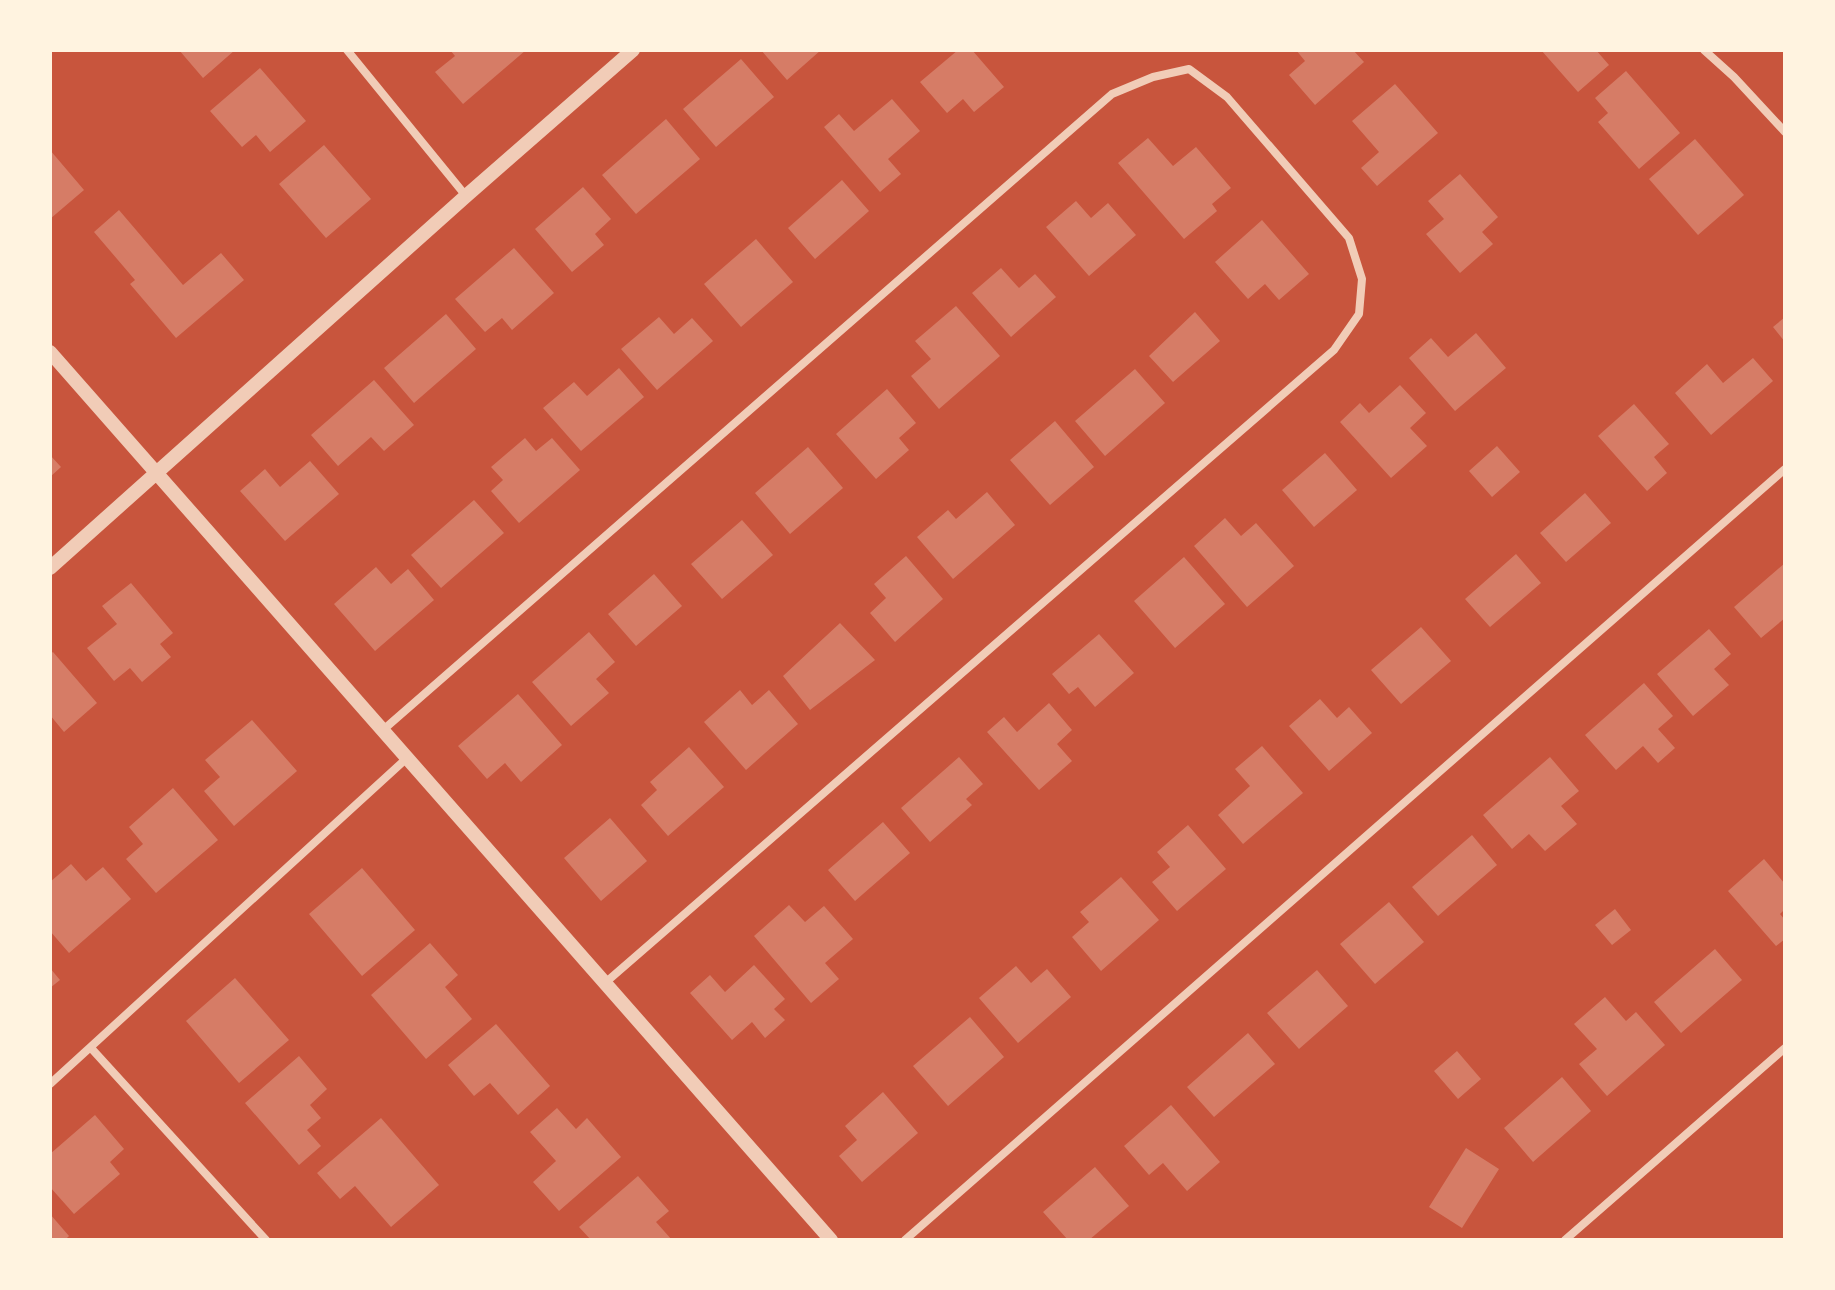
<svg xmlns="http://www.w3.org/2000/svg" width="1835" height="1290" viewBox="0 0 1835 1290" font-family="'Alegreya Sans',sans-serif">
	<style>
		.building { fill: #d67c66 }
		.lines { fill: none; stroke-linecap: round; stroke-linejoin: round }
		.minor { stroke: #f1ccb7; stroke-width: 8 }
		.tertiary { stroke: #f1ccb7; stroke-width: 14 }
	</style>
	<rect width="100%" height="100%" fill="#c8553d"/>
	<!-- building -->
	<path class="building" d="M179,50H235L203,78Z
		M450,50H526L463,104L435,72L455,56Z
		M761,50H821L787,80Z
		M958,50H972L1004,87L974,112L963,99L947,113L920,82Z
		M1296,50H1353L1364,62L1315,105L1289,75L1305,61Z
		M1541,50H1596L1609,65L1578,92Z
		M741,59L774,97L716,147L683,109Z
		M260,68L306,121L270,152L256,135L242,147L210,111Z
		M1626,71L1680,133L1639,169L1598,122L1608,113L1595,98Z
		M1395,84L1438,133L1377,186L1361,168L1379,152L1352,121Z
		M892,99L920,131L888,159L901,174L880,192L824,127L839,114L854,131Z
		M666,119L700,159L636,214L602,175Z
		M1148,138L1173,166L1196,147L1231,188L1212,204L1217,211L1184,239L1118,163Z
		M1695,139L1744,195L1698,235L1649,179Z
		M324,145L371,199L326,238L279,184Z
		M50,150L84,190L50,219Z
		M1460,174L1498,217L1482,232L1493,244L1460,273L1426,234L1444,219L1428,201Z
		M842,180L869,211L815,259L788,228Z
		M583,187L611,219L595,234L604,245L572,272L535,229Z
		M1076,201L1091,218L1108,203L1136,235L1089,276L1046,227Z
		M119,210L183,285L221,253L244,280L176,338L130,284L135,280L94,232Z
		M1262,220L1309,274L1279,300L1265,284L1248,299L1215,262Z
		M756,239L793,282L741,327L704,284Z
		M514,248L554,293L512,330L502,318L485,332L455,299Z
		M1001,268L1019,288L1035,274L1056,297L1011,337L972,293Z
		M956,306L1000,356L939,409L911,376L931,359L915,341Z
		M1195,312L1220,341L1173,382L1149,356Z
		M446,314L476,349L414,403L384,368Z
		M659,317L674,334L692,318L713,341L657,390L621,349Z
		M1785,317V342L1773,327Z
		M1476,333L1506,368L1455,411L1409,358L1431,338L1448,357Z
		M1753,358L1773,381L1711,435L1675,393L1707,364L1723,383Z
		M619,368L644,397L581,451L543,408L574,382L587,396Z
		M1135,369L1165,403L1105,456L1075,421Z
		M374,380L414,425L384,451L371,437L338,466L311,435Z
		M1400,385L1426,413L1410,428L1427,446L1391,478L1340,422L1360,403L1369,413Z
		M887,389L916,423L899,438L909,450L876,479L836,434Z
		M1634,404L1669,444L1654,457L1667,473L1647,491L1598,436Z
		M1055,421L1094,467L1050,505L1010,460Z
		M525,438L536,451L552,438L580,470L519,523L491,491L503,480L491,467Z
		M1497,446L1520,472L1492,497L1469,471Z
		M808,447L843,488L790,534L755,493Z
		M1325,453L1357,490L1314,527L1282,490Z
		M50,455L61,467L50,477Z
		M310,461L339,494L285,541L240,491L265,469L280,487Z
		M987,492L1015,525L953,579L917,537L948,510L956,519Z
		M1585,493L1611,523L1566,562L1540,533Z
		M474,500L504,533L441,588L411,555Z
		M1225,518L1241,536L1256,523L1294,566L1247,607L1194,546Z
		M742,520L773,555L722,599L691,564Z
		M1516,554L1541,583L1490,627L1465,599Z
		M906,556L943,599L895,642L870,613L886,598L874,584Z
		M1184,557L1225,604L1175,648L1134,601Z
		M1785,563V618L1761,638L1734,607Z
		M376,567L391,584L408,569L434,600L375,651L334,604Z
		M654,574L682,606L636,646L608,614Z
		M131,583L173,633L160,644L171,657L142,682L130,668L114,681L87,648L117,624L102,606Z
		M840,623L875,660L810,710L783,676Z
		M1421,627L1451,661L1401,704L1371,670Z
		M1709,629L1731,654L1714,669L1729,685L1693,716L1657,674Z
		M589,632L615,662L596,679L609,693L571,726L532,682Z
		M1099,634L1134,673L1095,707L1078,687L1069,694L1052,674Z
		M53,652L97,703L64,732L50,715V654Z
		M1644,683L1673,716L1658,729L1675,748L1658,763L1643,746L1616,770L1585,735Z
		M740,690L752,705L769,690L798,724L746,770L704,722Z
		M518,694L562,745L521,782L505,763L487,779L458,746Z
		M1320,699L1337,718L1349,707L1372,733L1329,771L1289,726Z
		M1049,703L1072,730L1057,744L1072,761L1039,790L987,732L1004,717L1017,732Z
		M252,720L297,771L234,826L204,791L220,777L205,760Z
		M1262,746L1303,793L1243,844L1218,815L1250,786L1235,769Z
		M689,747L724,787L668,836L641,805L657,790L650,782Z
		M959,757L983,784L966,799L972,805L930,842L901,808Z
		M1550,757L1579,791L1561,806L1577,824L1545,851L1529,834L1512,849L1483,815Z
		M173,788L218,840L156,893L126,859L143,844L129,827Z
		M610,818L647,861L601,901L564,858Z
		M883,822L910,853L855,901L828,870Z
		M1188,825L1226,869L1177,911L1152,882L1170,867L1157,852Z
		M1472,835L1497,865L1438,916L1412,887Z
		M1764,859L1785,884V909L1780,914L1785,920V939L1776,946L1728,891Z
		M71,864L86,881L103,867L131,899L69,953L50,931V882Z
		M362,868L415,930L362,976L309,914Z
		M1121,877L1159,920L1101,971L1072,937L1089,922L1080,912Z
		M1389,902L1424,942L1375,984L1340,944Z
		M789,905L805,922L824,906L853,939L825,963L839,979L811,1003L754,936Z
		M1615,909L1631,930L1612,945L1595,925Z
		M430,943L458,975L445,987L472,1019L426,1059L371,995Z
		M1715,949L1742,980L1681,1033L1654,1002Z
		M754,965L785,999L774,1009L785,1020L765,1038L752,1022L732,1040L690,993L710,975L725,992Z
		M1016,966L1031,983L1047,969L1071,997L1018,1043L979,998Z
		M50,968L60,980L50,988Z
		M1317,970L1348,1006L1299,1049L1267,1013Z
		M235,978L289,1040L239,1083L186,1021Z
		M1605,997L1626,1021L1636,1012L1665,1045L1607,1096L1579,1064L1597,1049L1574,1024Z
		M970,1017L1004,1057L948,1106L913,1066Z
		M496,1024L550,1086L518,1115L490,1083L474,1096L448,1065Z
		M1248,1033L1275,1064L1214,1117L1187,1087Z
		M1457,1051L1481,1079L1458,1099L1434,1071Z
		M299,1056L327,1089L310,1105L321,1118L307,1130L321,1146L299,1165L245,1103Z
		M1562,1077L1591,1111L1533,1162L1504,1128Z
		M883,1092L918,1133L862,1182L839,1156L857,1140L845,1126Z
		M1171,1105L1220,1162L1187,1191L1163,1163L1149,1175L1124,1146Z
		M557,1108L576,1129L587,1118L621,1157L559,1211L533,1182L556,1161L530,1132Z
		M95,1115L124,1149L110,1162L120,1174L74,1214L50,1187V1154Z
		M381,1118L439,1185L391,1227L355,1186L340,1199L317,1173Z
		M1466,1148L1499,1169L1462,1228L1429,1207Z
		M1095,1167L1129,1206L1089,1240H1068L1043,1212Z
		M638,1176L669,1211L656,1222L672,1240H591L579,1227Z
		M50,1214L69,1236L65,1240H50Z"/>
	<g class="lines">
		<!-- minor -->
		<path class="minor" d="M347,50L466,196
			M1704,50L1734,77L1785,132
			M383,730L1112,94L1153,77L1189,69L1227,97L1349,238L1362,279L1359,314L1334,350L605,983
			M91,1048L266,1240
			M50,1084L407,758
			M905,1240L1785,469
			M1565,1240L1785,1048"/>
		<!-- tertiary -->
		<path class="tertiary" d="M50,352L831,1240
			M50,568L466,196L633,50"/>
	</g>
	<!-- border -->
	<rect width="1835" height="1290" fill="none" stroke="#fff3e0" stroke-width="104"/>
</svg>
